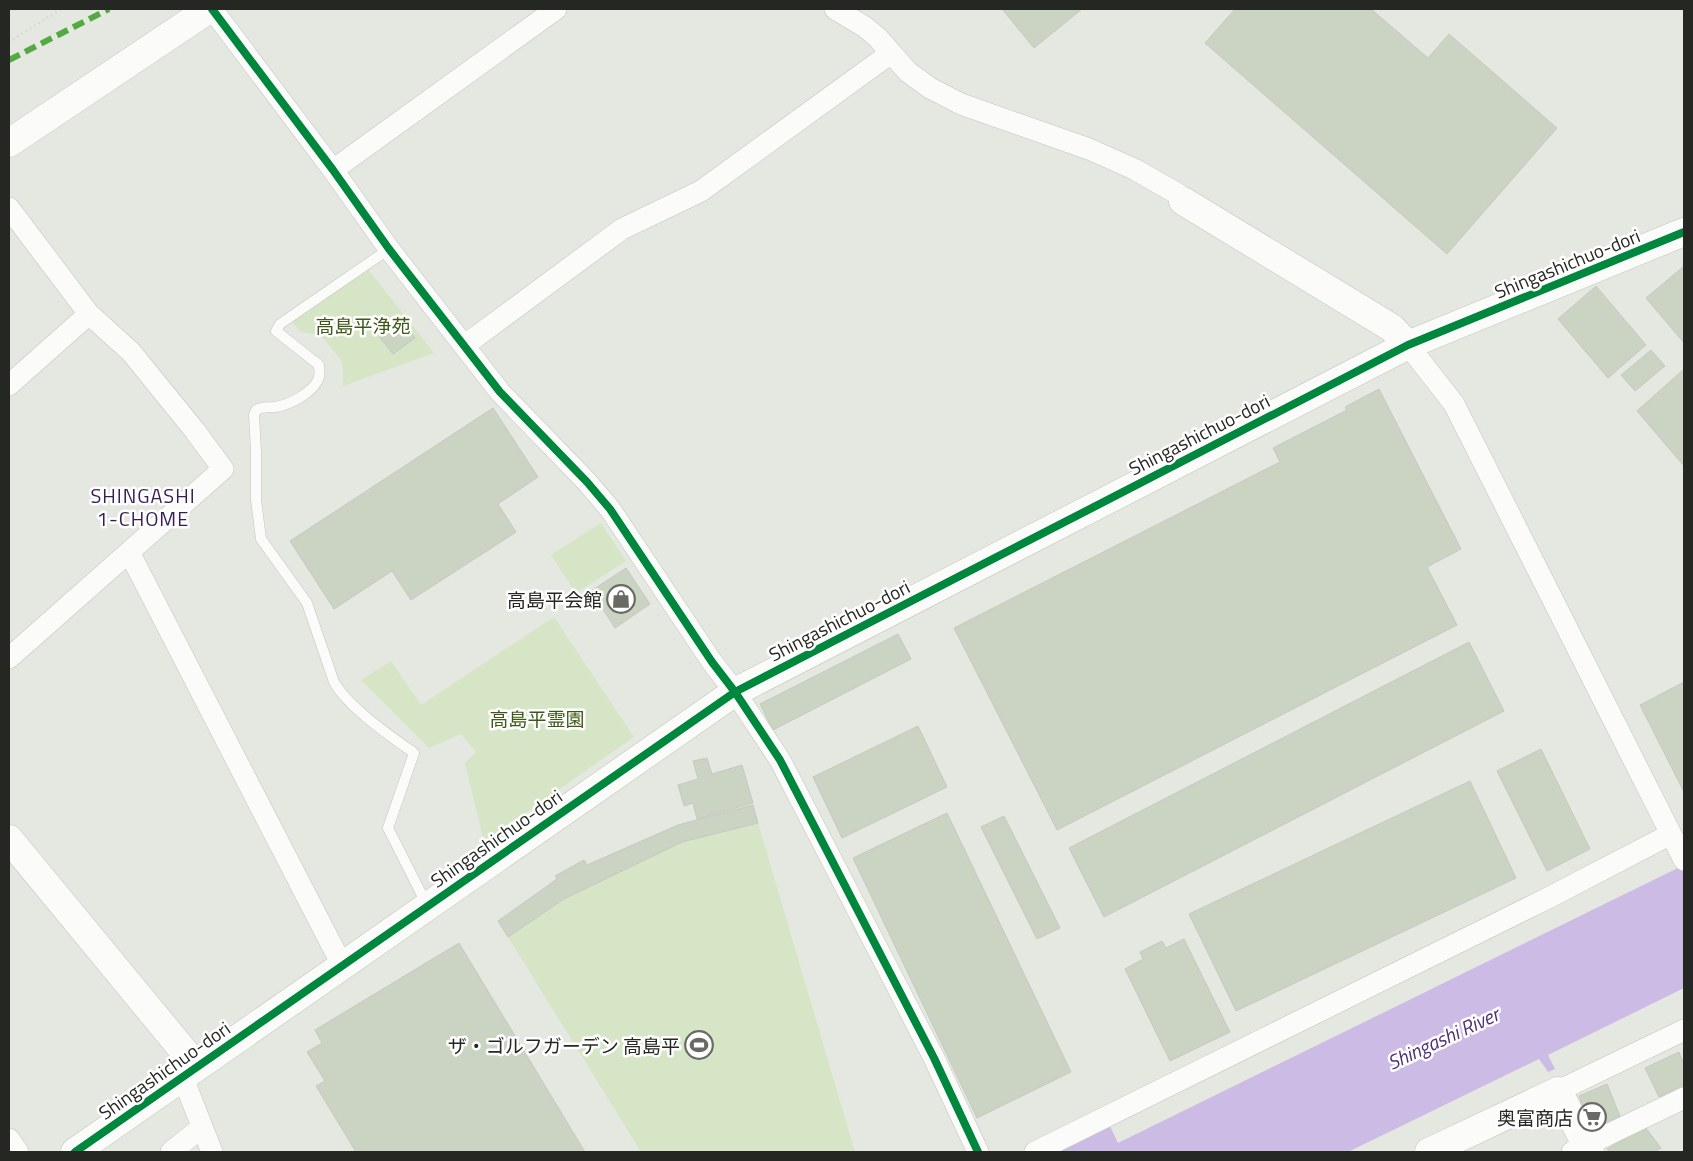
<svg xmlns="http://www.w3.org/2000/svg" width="1693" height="1161" viewBox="0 0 1693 1161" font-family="'Titillium Web','Noto Sans JP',sans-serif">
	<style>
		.green { fill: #d6e5c6 }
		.water { fill: #ccbbe5 }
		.building { fill: #cbd3c2; stroke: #c5c9c2 }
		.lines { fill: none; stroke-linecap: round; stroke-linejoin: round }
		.lane-casing { stroke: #c2c5bf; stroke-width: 11 }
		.street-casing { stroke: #c2c5bf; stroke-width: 22 }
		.secondary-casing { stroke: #c2c5bf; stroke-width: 29 }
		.path { stroke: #d0d2cf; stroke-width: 3; stroke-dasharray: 1 4; stroke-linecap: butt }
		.lane { stroke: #fbfcfa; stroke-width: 10 }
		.street { stroke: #fbfcfa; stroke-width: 21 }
		.secondary { stroke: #fbfcfa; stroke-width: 28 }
		.quiet { stroke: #53aa43; stroke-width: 6; stroke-dasharray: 12 6; stroke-linecap: butt }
		.cycleway-casing { stroke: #fff; stroke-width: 11 }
		.cycleway { stroke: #00873e; stroke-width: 8 }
		.labels { text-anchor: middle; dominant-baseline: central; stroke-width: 5; stroke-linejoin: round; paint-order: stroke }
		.street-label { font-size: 19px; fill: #252822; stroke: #fff }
		.park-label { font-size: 19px; fill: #3e5917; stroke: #fff }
		.poi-label { font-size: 19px; fill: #252822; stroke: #fff; text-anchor: end }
		.neighbourhood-label { font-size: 20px; letter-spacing: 1px; fill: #371c55; stroke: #fff }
		.water-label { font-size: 20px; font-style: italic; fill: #512f79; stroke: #fff }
	</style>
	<rect width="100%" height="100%" fill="#e4e8e0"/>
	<!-- green -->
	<path class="green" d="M368,269L434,353L343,386V370L341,360L324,339L314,334L301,332L292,322Z
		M601,523L626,561L576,593L551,555Z
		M554,617L634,737L484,842L465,763L476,752L461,734L429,748L361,680L391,661L421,705Z
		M758,823L855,1152H641L508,937L564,899L682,842Z"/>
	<!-- water -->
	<path class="water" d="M1684,865V988L1548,1055L1555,1069L1548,1072L1539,1059L1348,1152H1053L1109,1124L1118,1143Z"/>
	<!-- building -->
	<path class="building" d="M1002,9H1082L1034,48Z
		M1235,9H1371L1428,58L1449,34L1557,128L1447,254L1205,43Z
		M1684,266V343L1646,298Z
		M1596,286L1646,345L1608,378L1558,319Z
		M399,318L415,338L393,354L378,335Z
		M1651,350L1665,366L1635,391L1621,375Z
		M1684,369V466L1637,411Z
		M1379,389L1461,549L1427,567L1457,625L1057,830L954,628L1280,462L1273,448L1347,410L1345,407Z
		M493,408L538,477L498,504L516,532L411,600L392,571L334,609L290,541Z
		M626,568L650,604L615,628L591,591Z
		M898,634L911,659L773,730L760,704Z
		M1469,642L1504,711L1104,917L1069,848Z
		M1684,682V792L1640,705Z
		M918,726L947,787L842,838L813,777Z
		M1541,749L1590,849L1547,871L1497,771Z
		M707,758L712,774L742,765L753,803L697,819L693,803L684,806L678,785L698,779L693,761Z
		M1470,781L1516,878L1236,1011L1189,914Z
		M753,805L758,823L682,842L564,899L508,937L498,921L557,879L555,876L584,860L587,865L678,825Z
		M947,813L1071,1072L977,1118L853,858Z
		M1004,816L1060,928L1037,939L981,827Z
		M1184,939L1230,1032L1170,1061L1125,969L1143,959L1140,952L1162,941L1166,948Z
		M459,943L585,1152H356L316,1086L325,1081L307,1052L322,1043L315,1030Z
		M1679,1052L1684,1065V1085L1659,1097L1645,1068Z
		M1607,1084L1620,1116L1592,1129L1579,1102L1581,1101L1579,1096Z
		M1645,1127L1661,1148L1655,1152H1611L1607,1149Z"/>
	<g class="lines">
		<defs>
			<path id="lane" d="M389,249L280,324L276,331L319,365C319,368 320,374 319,377C315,392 289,405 275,407C268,408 263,406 256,410L254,415L256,452V500L261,539L307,603L334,682C348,707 390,736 414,753L388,828L427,905"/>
			<path id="street" d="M212,9L333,170L389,249L500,392L587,482L610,509L712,662L735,692L780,760L934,1058L978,1152
				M835,9L865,27L878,38L908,72L930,88L961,104L1089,149L1134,169L1178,194L1183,201
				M333,170L556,9
				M9,208L89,314L131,352L195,431L223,469L9,658
				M465,345L622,229L701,191L891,53
				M1408,345L1454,404L1684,860
				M9,385L89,314
				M129,552L342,965
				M183,1078L212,1152
				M1558,1091L1684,1030
				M9,1139L18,1152
				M171,1152L202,1127
				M1035,1152L1548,898L1671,834
				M1572,1152L1684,1098"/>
			<path id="secondary" d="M9,143L209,9
				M1183,201L1392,328L1408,345
				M9,839L197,1067
				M75,1152L735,692L1408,345L1684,232
				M1429,1152L1558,1091L1590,1152"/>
		</defs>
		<!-- lane casing -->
		<use href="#lane" class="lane-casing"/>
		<!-- street casing -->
		<use href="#street" class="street-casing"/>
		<!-- secondary casing -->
		<use href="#secondary" class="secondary-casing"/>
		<!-- path -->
		<path class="path" d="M9,42L61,9"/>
		<!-- lane -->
		<use href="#lane" class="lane"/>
		<!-- street -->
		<use href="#street" class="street"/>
		<!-- secondary -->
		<use href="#secondary" class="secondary"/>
		<!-- quiet -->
		<path class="quiet" d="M9,60L109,9"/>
		<defs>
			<path id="cycleway" d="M212,9L333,170L389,249L500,392L587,482L610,509L712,662L735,692L780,760L934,1058L978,1152
				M75,1152L735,692L1408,345L1684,232"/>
		</defs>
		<!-- cycleway casing -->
		<use href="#cycleway" class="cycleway-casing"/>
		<!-- cycleway -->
		<use href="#cycleway" class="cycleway"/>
	</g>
	<!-- icons -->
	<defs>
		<symbol id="shop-ring" viewBox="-11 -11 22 22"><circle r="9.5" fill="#fff" stroke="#686b64" stroke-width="1.5"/><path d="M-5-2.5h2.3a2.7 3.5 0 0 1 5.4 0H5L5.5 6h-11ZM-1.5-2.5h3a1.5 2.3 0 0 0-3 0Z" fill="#686b64"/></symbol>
		<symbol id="stadium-ring" viewBox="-11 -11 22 22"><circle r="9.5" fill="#fff" stroke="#686b64" stroke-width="1.5"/><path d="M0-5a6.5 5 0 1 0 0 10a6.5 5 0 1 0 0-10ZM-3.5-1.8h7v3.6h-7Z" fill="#686b64"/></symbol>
		<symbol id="supermarket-ring" viewBox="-11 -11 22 22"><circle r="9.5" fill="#fff" stroke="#686b64" stroke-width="1.5"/><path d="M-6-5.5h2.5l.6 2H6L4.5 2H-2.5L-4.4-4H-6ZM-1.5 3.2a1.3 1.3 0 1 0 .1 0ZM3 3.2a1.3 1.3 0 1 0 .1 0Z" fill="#686b64"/></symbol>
	</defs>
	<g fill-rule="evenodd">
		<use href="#shop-ring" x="605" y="583" width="32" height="32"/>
		<use href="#stadium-ring" x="683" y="1029" width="32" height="32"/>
		<use href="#supermarket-ring" x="1576" y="1101" width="32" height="32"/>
	</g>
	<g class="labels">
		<!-- street labels -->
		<g class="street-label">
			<text transform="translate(1567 263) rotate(-22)">Shingashichuo-dori</text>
			<text transform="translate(1199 434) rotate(-27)">Shingashichuo-dori</text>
			<text transform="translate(839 620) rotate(-27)">Shingashichuo-dori</text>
			<text transform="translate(496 838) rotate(-35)">Shingashichuo-dori</text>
			<text transform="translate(164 1070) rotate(-35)">Shingashichuo-dori</text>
		</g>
		<!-- park labels -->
		<g class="park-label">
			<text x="363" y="325">高島平浄苑</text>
			<text x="537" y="718">高島平霊園</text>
		</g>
		<!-- poi labels -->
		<g class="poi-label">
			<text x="602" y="599">高島平会館</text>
			<text x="680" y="1045">ザ・ゴルフガーデン 高島平</text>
			<text x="1573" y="1117">奥富商店</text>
		</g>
		<!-- neighbourhood labels -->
		<g class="neighbourhood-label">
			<text x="143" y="495">SHINGASHI<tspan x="143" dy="23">1-CHOME</tspan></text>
		</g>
		<!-- water labels -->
		<g class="water-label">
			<text transform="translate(1443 1038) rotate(-25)">Shingashi River</text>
		</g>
	</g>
	<!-- border -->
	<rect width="1693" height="1161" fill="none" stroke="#252822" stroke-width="20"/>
</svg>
